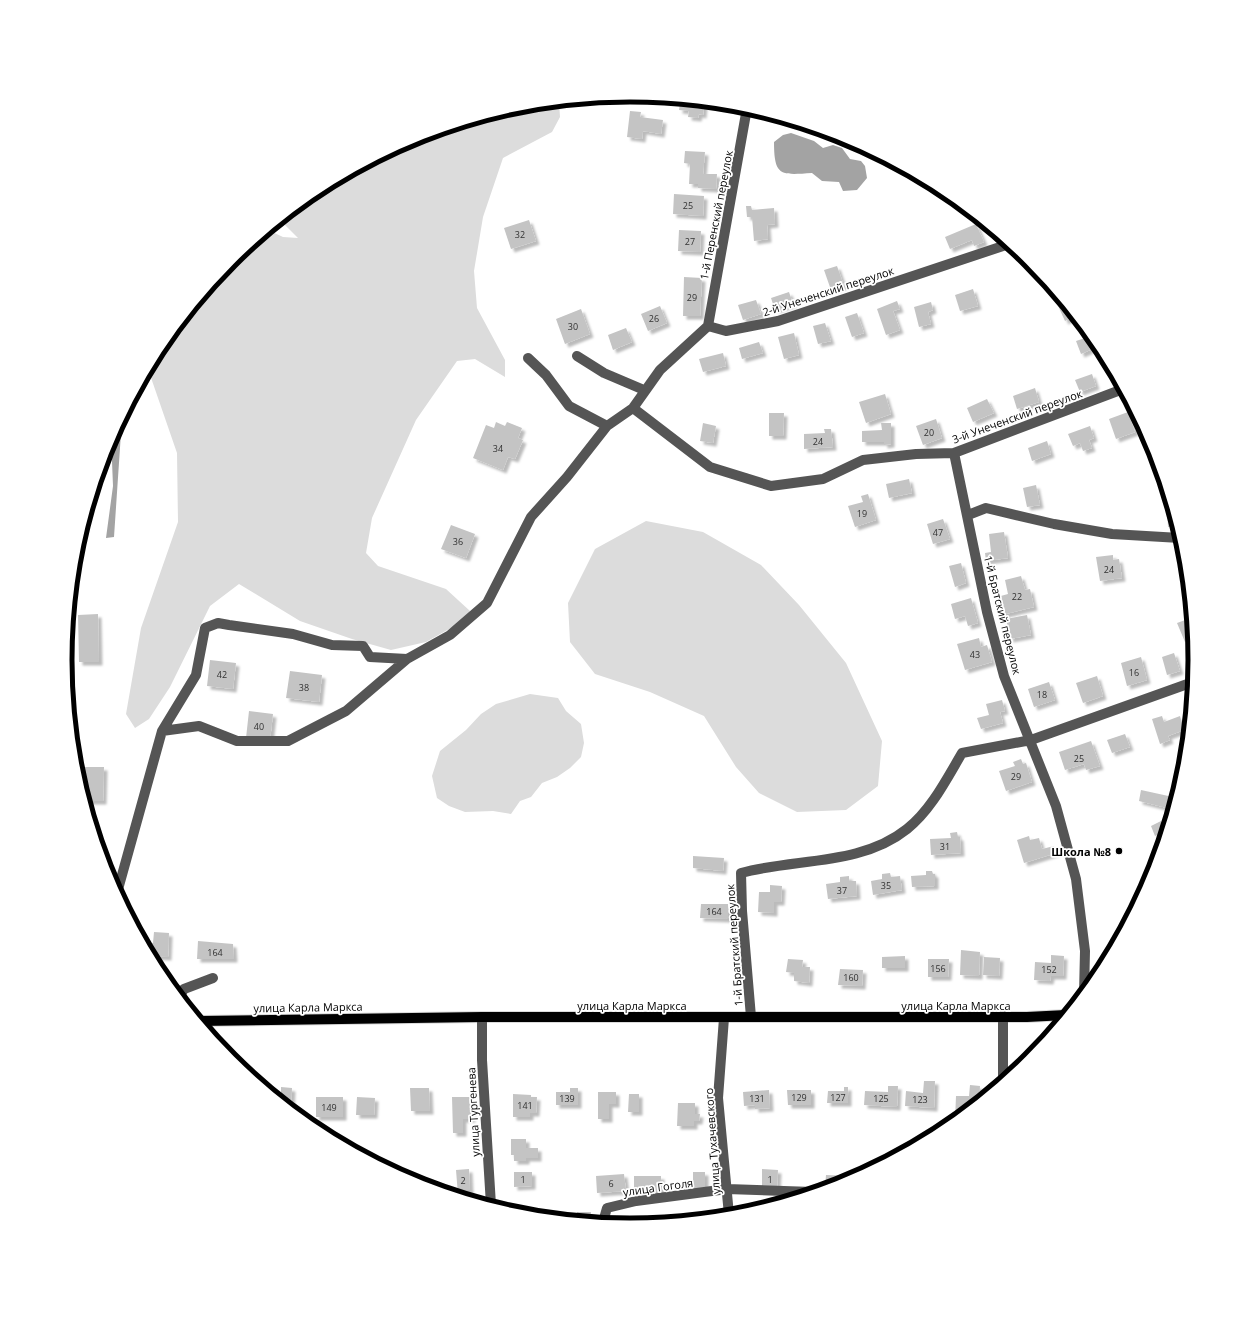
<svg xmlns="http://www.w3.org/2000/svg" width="1260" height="1320" viewBox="0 0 1260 1320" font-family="'Open Sans',sans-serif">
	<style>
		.green { fill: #dcdcdc }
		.water { fill: #a3a3a3 }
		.building { fill: #c4c4c4; filter: url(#shadow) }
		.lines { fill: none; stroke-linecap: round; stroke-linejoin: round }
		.major-casing { stroke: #dbdbdb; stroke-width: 12 }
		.minor { stroke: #555; stroke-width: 10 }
		.major { stroke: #000; stroke-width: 10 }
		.poi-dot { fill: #000; stroke: #fff; stroke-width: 1.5 }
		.labels { text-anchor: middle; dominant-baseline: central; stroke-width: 3.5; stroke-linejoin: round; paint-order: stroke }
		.number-label { font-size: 9px; fill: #313131 }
		.street-label { font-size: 11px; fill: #000; stroke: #fff }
		.poi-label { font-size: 11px; font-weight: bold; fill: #000; stroke: #fff; text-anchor: end }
		.rim { fill: none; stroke: #000; stroke-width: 5 }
	</style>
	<defs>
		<filter id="shadow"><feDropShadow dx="3.5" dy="3.5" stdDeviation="1" flood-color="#0004"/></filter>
	</defs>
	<rect width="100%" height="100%" fill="#fff"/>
	<!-- green -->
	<path class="green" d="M559,102L560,117L552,132L503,158L483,217L474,271L477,308L505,360V377L475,359L457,361L416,420L372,518L366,553L378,566L446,589L470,611L458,624L426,642L391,650L352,639L300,621L239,584L210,606L170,687L149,719L135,728L126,714L141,628L178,522L177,453L148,369L160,346L231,260L268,230L283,237L298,238L280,220L316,190L414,138L520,106Z
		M646,521L703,532L761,565L799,605L846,663L882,741L878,786L846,810L797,812L759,793L736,767L704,716L650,692L595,674L570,642L568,603L595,549Z
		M530,694L558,698L566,711L581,724L584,743L581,757L570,768L557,777L542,783L531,797L520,801L511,814L493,811L465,812L449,806L437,798L432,776L440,751L466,730L481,714L496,704Z"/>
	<!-- water -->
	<path class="water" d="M791,133L814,141L823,148L833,145L842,148L850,159L861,161L865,166L867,178L857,190L843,191L839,182L822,181L812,173C781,175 774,177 774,142L783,135Z
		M122,418L114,537L106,538L113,486L111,437Z"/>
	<!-- building -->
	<path class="building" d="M688,101L704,104L703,115L699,114L698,118L688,117L689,111L679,110L680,103L688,104Z
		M630,111L641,112L640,117L663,120L661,134L643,131L642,139L627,137Z
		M685,151L705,152L703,174H717L716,189L698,188V184H689L690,164L684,163Z
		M674,194L704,196L703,216L673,214Z
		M746,206H751L752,210L774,208L775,224L767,225L768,239L754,241L752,217H747Z
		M529,220L536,241L511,249L504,228Z
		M976,224L984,242L974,246L972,240L950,249L945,237Z
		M679,230L701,231L700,252L678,251Z
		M837,266L844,286L831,290L824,270Z
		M684,277L702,278L700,316H683Z
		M973,289L978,306L960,311L955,295Z
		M789,292L793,304L775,310L771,298Z
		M1060,297L1075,316L1065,321L1055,299Z
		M756,300L761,314L743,320L738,305Z
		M897,301L900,309L893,311L900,330L886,335L877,309Z
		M931,302L933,310L928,312L931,324L919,327L914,307Z
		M660,306L667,323L648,331L641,314Z
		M581,309L590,334L565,344L556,319Z
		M857,313L864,333L852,337L845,317Z
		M825,323L831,341L818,344L813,326Z
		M626,328L632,342L613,350L608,335Z
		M794,333L799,355L784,359L778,337Z
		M1085,338L1090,350L1081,354L1076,341Z
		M759,342L763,353L742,359L739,348Z
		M723,353L726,366L703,372L699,359Z
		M1092,374L1096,386L1080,392L1075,380Z
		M1035,388L1039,402L1017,409L1013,396Z
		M885,394L891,414L866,423L859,402Z
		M987,399L994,413L973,422L967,408Z
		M1128,412L1135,432L1116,439L1109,419Z
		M769,413H784L783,436H769Z
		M936,419L942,438L923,445L916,426Z
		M496,422L505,426L507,422L522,428L518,438L523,440L515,459L508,457L503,470L473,458L486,425L494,428Z
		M703,423L716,426L713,443L700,441Z
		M881,423H891V444L884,445V442H862V431L882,430Z
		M1090,426L1094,438L1089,440L1092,448L1083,451L1080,443L1073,446L1068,434Z
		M824,429H831L833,447L804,449V434L825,433Z
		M1047,441L1051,454L1032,461L1028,448Z
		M909,479L912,493L889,498L886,484Z
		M1036,485L1040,505L1027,507L1023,488Z
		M868,494L876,520L855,527L848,506L863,502L861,496Z
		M1167,504H1170L1177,526L1168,527Z
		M943,519L950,539L933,544L927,524Z
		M451,525L475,534L466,558L441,549Z
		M1004,532L1008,558L986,561L985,553L991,552L989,534Z
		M1113,555V560L1119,559L1122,578L1100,581L1096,557Z
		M961,563L966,583L955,587L949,566Z
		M1021,576L1025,590L1030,589L1034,607L1001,615L997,597L1008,594L1005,580Z
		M971,598L978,623L968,626L965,616L955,619L951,604Z
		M98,614L99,662H79L78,615Z
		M1027,615L1031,635L1010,639L1006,619Z
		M1188,619L1192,628L1193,639L1185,642L1177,623Z
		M979,638L981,647L987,645L992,662L965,670L957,644Z
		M1174,653L1180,671L1167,675L1162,657Z
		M1141,657L1147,680L1127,686L1121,663Z
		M210,660L236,663L233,689L207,686Z
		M290,671L322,675L319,702L286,698Z
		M1097,676L1103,696L1083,703L1076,683Z
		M1049,682L1055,700L1034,707L1028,689Z
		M1002,700L1005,711L1000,712L1003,723L981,729L977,718L989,715L986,704Z
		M249,711L273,714L270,740L246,738Z
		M1162,716L1164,722L1180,716L1184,730L1168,736L1170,740L1160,744L1152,719Z
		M1125,734L1130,747L1112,753L1107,740Z
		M1091,741L1100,766L1086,770L1084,764L1065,770L1059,752Z
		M1021,759L1023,764L1026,763L1032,782L1006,791L999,771L1015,766L1013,762Z
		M75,767H104L103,801H85Z
		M1141,790L1173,797L1174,792L1177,793L1171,812V809L1139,801Z
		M1161,821L1165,832L1155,836L1151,826Z
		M957,832L958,837H960L961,853L931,855L930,839L951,838L950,833Z
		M1029,836L1030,840L1039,838L1042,849L1054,846L1056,853L1024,863L1017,840Z
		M693,856L724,858L723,871L693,868Z
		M926,871H932L933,874H935V886L912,887L911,876L926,875Z
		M890,873L891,877L900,876L902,890L873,895L871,881L882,879V874Z
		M849,876V881H856L857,896L828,899L826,884L840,882V877Z
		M770,885L782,886L781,902H774V913L758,912L759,892H770Z
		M701,904H728V919L700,918Z
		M154,932L169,933L168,957L151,956L144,943H153Z
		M198,941L233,944L234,959H197Z
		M961,950L980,952L979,976L960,975Z
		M1051,955L1064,956L1063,976H1051L1050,981L1034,980L1035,962L1051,963Z
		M905,956V968H882V957Z
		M984,957L1000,958L999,976L983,975Z
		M788,959L803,960L802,967H810L809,983L794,981V973L786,972Z
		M928,959H949L948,977H928Z
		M840,969L863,970L862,986L838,985Z
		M924,1081H935L934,1108L905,1106L906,1091L923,1093Z
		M970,1085L980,1086L979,1101L955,1120L956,1096H969Z
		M888,1086H898L897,1107L864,1105L865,1091L888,1092Z
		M281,1087L292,1088L291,1109L276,1097H281Z
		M844,1087H848V1103H827L828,1091H844Z
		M410,1088H429L430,1111H411Z
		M570,1088H578V1105H556V1092H570Z
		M769,1090L770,1108L755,1109V1105L744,1106L743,1092Z
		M787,1090H811V1105H788Z
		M598,1092H616V1104H609V1119H598Z
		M513,1094L531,1095V1097H537L536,1113H530V1117H513Z
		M629,1094H639V1112H628Z
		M316,1097H343V1117H316Z
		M357,1097L375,1098L374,1115H356Z
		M452,1097H471L472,1119H463V1133H453Z
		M678,1103H695V1114H700L699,1121H694V1126H677Z
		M511,1139H526V1148H538V1158H526V1161H514V1155H511Z
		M469,1169L470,1190H463V1197L458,1195L456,1170Z
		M762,1169L778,1170L777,1188H762Z
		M514,1172H532V1186L514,1187Z
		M693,1172H705V1190H693Z
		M624,1174L626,1191L597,1193L596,1176Z
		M826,1175L853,1176V1178L825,1188Z
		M634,1176H661V1192H634Z
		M530,1209V1215L515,1213V1210Z
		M577,1212H591L590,1221L577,1220Z
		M614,1221H631V1225L614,1223Z"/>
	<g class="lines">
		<defs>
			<path id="major" d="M199,1021L482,1017H1027L1066,1015"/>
		</defs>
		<!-- major casing -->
		<use href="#major" class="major-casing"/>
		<!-- minor -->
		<path class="minor" d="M708,326L747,108
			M577,356L604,373L644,390
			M528,358L546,375L569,406L607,426
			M633,408L710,467L771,486L823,479L863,460L916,454L954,453L1123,389
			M954,453L987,612L1004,676L1056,806L1076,879L1085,951L1084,994
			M968,515L986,508L1054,524L1112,534L1180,538
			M162,731L199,726L237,741H288L346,711L407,659L450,635L487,603L531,517L567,477L607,426L633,408L660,370L708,326L726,331L778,321L1009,244
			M117,893L162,731L196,675L205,628L218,623L229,625L293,634L332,645L363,646L370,657L407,659
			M179,997L184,989L213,978
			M1003,1016V1082
			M482,1017V1060L491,1205
			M751,1017L742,911L741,873C795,858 861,866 907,829C931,810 946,780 962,753L1031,740L1193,682
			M724,1018L718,1098L729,1215
			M603,1222L607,1208L636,1201L727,1189L813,1192"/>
		<!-- major -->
		<use href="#major" class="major"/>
	</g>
	<!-- markers -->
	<circle class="poi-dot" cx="1119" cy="851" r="4"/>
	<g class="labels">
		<!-- number labels -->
		<g class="number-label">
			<text x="688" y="205">25</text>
			<text x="520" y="234">32</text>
			<text x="690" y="241">27</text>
			<text x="692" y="297">29</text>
			<text x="654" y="318">26</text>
			<text x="573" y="326">30</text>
			<text x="929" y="432">20</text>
			<text x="818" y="441">24</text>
			<text x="498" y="448">34</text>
			<text x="862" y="513">19</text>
			<text x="938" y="532">47</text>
			<text x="458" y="541">36</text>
			<text x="1109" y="569">24</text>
			<text x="1017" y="596">22</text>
			<text x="975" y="654">43</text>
			<text x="1134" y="672">16</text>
			<text x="222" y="674">42</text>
			<text x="304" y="687">38</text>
			<text x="1042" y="694">18</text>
			<text x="259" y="726">40</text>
			<text x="1079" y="758">25</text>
			<text x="1016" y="776">29</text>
			<text x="945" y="846">31</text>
			<text x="886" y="885">35</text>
			<text x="842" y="890">37</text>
			<text x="714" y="911">164</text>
			<text x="215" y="952">164</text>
			<text x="938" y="968">156</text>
			<text x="1049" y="969">152</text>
			<text x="851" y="977">160</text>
			<text x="799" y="1097">129</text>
			<text x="838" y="1097">127</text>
			<text x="567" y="1098">139</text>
			<text x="757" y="1098">131</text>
			<text x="881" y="1098">125</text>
			<text x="920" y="1099">123</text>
			<text x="525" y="1105">141</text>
			<text x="329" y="1107">149</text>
			<text x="523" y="1179">1</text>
			<text x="770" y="1179">1</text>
			<text x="463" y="1180">2</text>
			<text x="611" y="1183">6</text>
		</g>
		<!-- street labels -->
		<g class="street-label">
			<text transform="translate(716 215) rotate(-79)">1-й Перенский переулок</text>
			<text transform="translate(828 291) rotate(-18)">2-й Унеченский переулок</text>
			<text transform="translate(1017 416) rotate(-20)">3-й Унеченский переулок</text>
			<text transform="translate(1003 615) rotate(76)">1-й Братский переулок</text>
			<text transform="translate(734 945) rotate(-94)">1-й Братский переулок</text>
			<text x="632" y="1005">улица Карла Маркса</text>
			<text x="956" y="1005">улица Карла Маркса</text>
			<text transform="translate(308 1007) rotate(-1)">улица Карла Маркса</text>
			<text transform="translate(473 1112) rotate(-93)">улица Тургенева</text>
			<text transform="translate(712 1141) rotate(-94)">улица Тухачевского</text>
			<text transform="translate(658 1187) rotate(-8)">улица Гоголя</text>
		</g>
		<!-- poi labels -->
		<g class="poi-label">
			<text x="1111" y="851">Школа №8</text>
		</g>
	</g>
	<!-- crop -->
	<path d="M0 0H1260V1320H0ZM72 660a558 558 0 1 1 1116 0a558 558 0 1 1-1116 0Z" fill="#fff" fill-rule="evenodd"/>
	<path class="rim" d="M72 660a558 558 0 1 1 1116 0a558 558 0 1 1-1116 0Z"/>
</svg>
